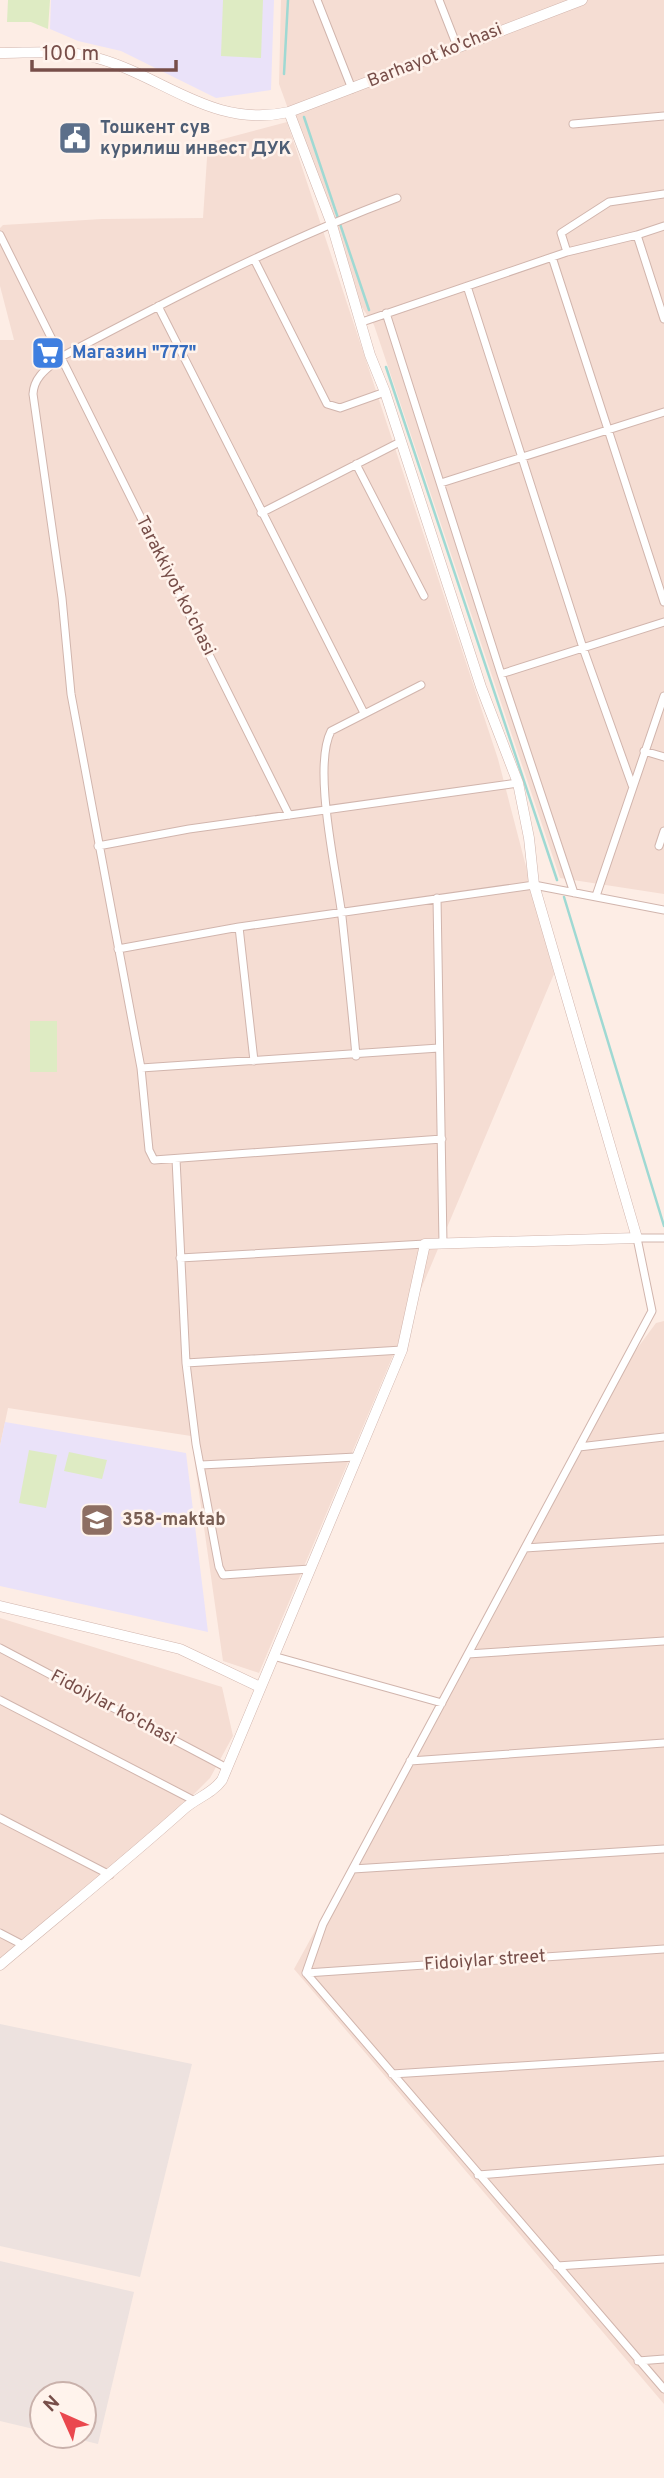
<svg xmlns="http://www.w3.org/2000/svg" width="664" height="2478" viewBox="0 0 664 2478" font-family="Overpass,sans-serif">
	<style>
		.residential { fill: #f5ddd3 }
		.industrial { fill: #ede2df }
		.education { fill: #eae2f9 }
		.green { fill: #deebc3 }
		.lines { fill: none; stroke-linecap: round; stroke-linejoin: round }
		.stream { stroke: #9fd9d3; stroke-width: 2.5 }
		.minor-casing { stroke: #d1b5ad; stroke-width: 9 }
		.tertiary-casing { stroke: #d1b5ad; stroke-width: 11 }
		.minor { stroke: #fff; stroke-width: 7 }
		.tertiary { stroke: #fff; stroke-width: 10 }
		.labels { text-anchor: middle; dominant-baseline: central; stroke-width: 5; stroke-linejoin: round; paint-order: stroke }
		.street-label { font-size: 18px; fill: #774e49; stroke: #fff3ec }
		.service-label { font-size: 18px; font-weight: bold; fill: #4e5e75; stroke: #fff3ec; text-anchor: start }
		.shop-label { font-size: 18px; font-weight: bold; fill: #366cbe; stroke: #fff3ec; text-anchor: start }
		.education-label { font-size: 18px; font-weight: bold; fill: #785e54; stroke: #fff3ec; text-anchor: start }
	</style>
	<rect width="100%" height="100%" fill="#fdede5"/>
	<!-- residential -->
	<path class="residential" d="M281,0H664V894L560,878L374,325L359,303L279,84Z
		M287,122L498,759L554,974L259,1673L223,1661L191,1436L8,1408L0,1446V340H14L0,286V228L3,225L102,219L203,218L208,143Z
		M664,1321V2404L294,1969L633,1354L656,1323Z
		M0,1618L222,1687L233,1736L210,1778L173,1815L0,1959Z"/>
	<!-- industrial -->
	<path class="industrial" d="M0,2024L192,2064L140,2277L0,2246Z
		M0,2261L134,2292L98,2444L65,2436H84V2394H42V2431L0,2421Z"/>
	<!-- education -->
	<path class="education" d="M51,0H274L271,90L216,98L121,51L78,41L50,29Z
		M5,1422L186,1453L208,1632L0,1586V1446Z"/>
	<!-- green -->
	<path class="green" d="M8,0H50L48,29L31,22H7Z
		M223,0H263L261,58L221,56Z
		M30,1021H57V1072H30Z
		M29,1450L57,1455L46,1508L19,1503Z
		M69,1452L107,1460L102,1479L64,1471Z"/>
	<g class="lines">
		<!-- stream -->
		<path class="stream" d="M284,74L288,0
			M304,117L369,310
			M386,367L557,880
			M564,897L664,1226"/>
		<defs>
			<path id="minor" d="M317,0L352,89
				M439,0L457,46
				M573,124L664,116
				M397,198C281,241 171,299 61,357C48,368 34,376 33,394L62,598L71,694L141,1068L149,1150L154,1160L442,1139
				M0,235L289,815
				M637,235L664,226
				M567,252L637,235L664,319
				M552,257L664,602
				M254,259L327,404L340,408L385,392
				M467,286L583,648L632,785
				M158,306L364,713
				M386,313L501,674L574,893
				M362,322L567,252L561,233L609,202L664,194
				M356,464L424,596
				M441,483L664,412
				M261,513L400,442
				M501,674L664,622
				M644,751L664,757
				M98,846L189,829L518,783
				M659,846L664,831
				M596,896L664,696
				M437,898L443,1243
				M239,927L254,1061
				M118,949L239,927L534,885L664,910
				M356,1056C352,1010 347,963 342,917C337,873 312,768 331,731L421,685
				M141,1068L439,1048
				M176,1159L186,1363L196,1444L219,1567L223,1575L310,1569
				M180,1258L425,1244
				M186,1363L402,1350
				M579,1447L664,1437
				M201,1465L356,1457
				M525,1548L664,1539
				M0,1648L227,1768
				M468,1654L664,1641
				M273,1656L442,1703
				M0,1700L193,1800
				M410,1761L664,1743
				M0,1818L110,1875
				M353,1869L664,1849
				M0,1933L23,1945
				M306,1973L323,1924L652,1311L637,1238H664
				M306,1973L664,2389
				M306,1973L664,1949
				M392,2074L664,2057
				M478,2175L664,2160
				M557,2266L664,2259
				M638,2361L664,2359"/>
			<path id="tertiary" d="M0,53C32,53 66,49 97,58C165,77 213,129 289,112L582,0
				M0,1606L180,1649L260,1687
				M0,1965C61,1913 124,1863 184,1809C196,1798 212,1794 222,1780L402,1350L425,1244L637,1238L534,885L529,838L518,783L481,687L385,392L370,355L331,222L289,112"/>
		</defs>
		<!-- minor casing -->
		<use href="#minor" class="minor-casing"/>
		<!-- tertiary casing -->
		<use href="#tertiary" class="tertiary-casing"/>
		<!-- minor -->
		<use href="#minor" class="minor"/>
		<!-- tertiary -->
		<use href="#tertiary" class="tertiary"/>
	</g>
	<!-- icons -->
	<defs>
		<symbol id="civic-square" viewBox="-11 -11 22 22"><rect x="-9" y="-9" width="18" height="18" rx="4" fill="#5c6f8a" stroke="#fff3ec"/><path d="M-.6-6.5H3V-4.5H.6V-3L4-1V1h2V6H-6V1h2V-1L-.6-3ZM-1.2 2.5V6h2.4V2.5Z" fill="#fff"/></symbol>
		<symbol id="supermarket-square" viewBox="-11 -11 22 22"><rect x="-9" y="-9" width="18" height="18" rx="4" fill="#3f7fe0" stroke="#fff3ec"/><path d="M-6-5.5h2.5l.6 2H6L4.5 2H-2.5L-4.4-4H-6ZM-1.5 3.2a1.3 1.3 0 1 0 .1 0ZM3 3.2a1.3 1.3 0 1 0 .1 0Z" fill="#fff"/></symbol>
		<symbol id="school-square" viewBox="-11 -11 22 22"><rect x="-9" y="-9" width="18" height="18" rx="4" fill="#8d6e63" stroke="#fff3ec"/><path d="M0-5L7-2L0 1L-7-2ZM-4 1L0 2.5L4 1V4Q0 6-4 4Z" fill="#fff"/></symbol>
	</defs>
	<g fill-rule="evenodd">
		<use href="#civic-square" x="56" y="119" width="38" height="38"/>
		<use href="#supermarket-square" x="29" y="334" width="38" height="38"/>
		<use href="#school-square" x="78" y="1501" width="38" height="38"/>
	</g>
	<g class="labels">
		<!-- street labels -->
		<g class="street-label">
			<text transform="translate(435 56) rotate(-22)">Barhayot ko'chasi</text>
			<text transform="translate(175 586) rotate(63)">Tarakkiyot ko'chasi</text>
			<text transform="translate(113 1708) rotate(28)">Fidoiylar ko'chasi</text>
			<text transform="translate(485 1961) rotate(-4)">Fidoiylar street</text>
		</g>
		<!-- service labels -->
		<g class="service-label">
			<text x="100" y="128">Тошкент сув<tspan x="100" dy="21">курилиш инвест ДУК</tspan></text>
		</g>
		<!-- shop labels -->
		<g class="shop-label">
			<text x="72" y="353">Магазин "777"</text>
		</g>
		<!-- education labels -->
		<g class="education-label">
			<text x="122" y="1520">358-maktab</text>
		</g>
	</g>
	<!-- north arrow -->
	<g transform="translate(63 2415) rotate(315)"><circle r="33" fill="#fff3ec" stroke="#c9b1ab" stroke-width="2"/>
	<path d="M0-5L12 26L0 18L-12 26Z" fill="#ea484e"/>
	<text y="-10" font-size="19" font-weight="bold" text-anchor="middle" fill="#774e49">N</text>
	</g>
	<!-- scale -->
	<path d="M32 60v10h144v-10" fill="none" stroke="#774e49" stroke-width="3.5"/>
	<text x="42" y="60" font-size="21" fill="#774e49" stroke="#fff3ec" stroke-width="5" paint-order="stroke">100 m</text>
</svg>
